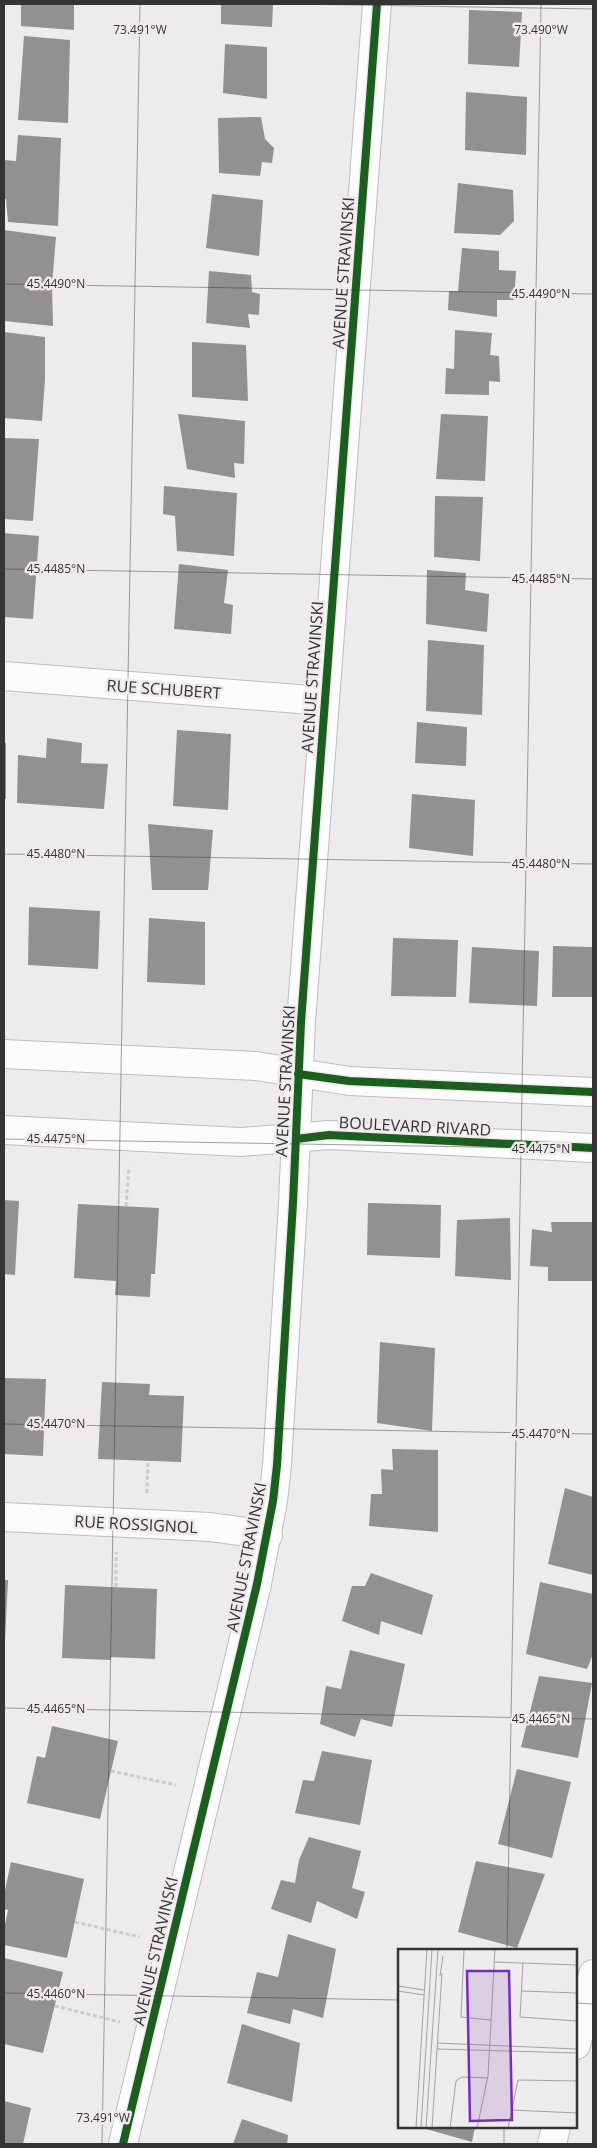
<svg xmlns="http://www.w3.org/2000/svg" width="597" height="2148" viewBox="0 0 597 2148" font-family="'Open Sans',sans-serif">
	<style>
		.building { fill: #929091 }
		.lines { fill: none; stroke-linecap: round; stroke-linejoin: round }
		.minor-casing { stroke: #bfbcbd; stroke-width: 30 }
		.path { stroke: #cdcccc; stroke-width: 3; stroke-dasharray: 4 2.5; stroke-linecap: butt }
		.minor { stroke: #fcfcfc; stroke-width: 28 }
		.cycleway-casing { stroke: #efeaeb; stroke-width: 11 }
		.cycleway { stroke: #1b5e20; stroke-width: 8 }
		.ticks { fill: none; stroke: #353333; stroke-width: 1; stroke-opacity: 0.45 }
		.labels { text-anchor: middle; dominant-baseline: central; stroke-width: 5; stroke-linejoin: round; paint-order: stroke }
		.street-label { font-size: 16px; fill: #353333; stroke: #efeaeb }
		.inset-road { fill: none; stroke: #a4a1a2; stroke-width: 1 }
		.view { fill: #7b2cbf; fill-opacity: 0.15; stroke: #7b2cbf; stroke-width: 2.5 }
		.inset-edge { fill: none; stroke: #353333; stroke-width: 2.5 }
		.ticks-label { font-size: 12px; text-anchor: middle; fill: #353333; stroke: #efeaeb; stroke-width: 5; stroke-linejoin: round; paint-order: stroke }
	</style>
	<rect width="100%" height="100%" fill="#eeebec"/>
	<!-- building -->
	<path class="building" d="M21,4H74V30L21,26Z
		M221,4H273L272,27L221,24Z
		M469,10L522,12L519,67L468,64Z
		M24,36L70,40L68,123L18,120Z
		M225,44L267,47V99L223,93Z
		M466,92L527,97L526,155L465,150Z
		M261,117L265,139L274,148L272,163L262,162L260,176L219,173L218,118Z
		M18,135L61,138L58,226L8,222L6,199H4V160L16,161Z
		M458,183L513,190L514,221L500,235L454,233Z
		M212,194L263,200L259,256L206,248Z
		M4,230L56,237L52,285L53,326L4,321Z
		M462,248L499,251V270L516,271L514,300H497V317L448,310L449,291H458Z
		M209,271L251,275L252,292L260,294L259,315L248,314L250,328L206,323Z
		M455,330L492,333L490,355L499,356L500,382L489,381V395L445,394L446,368L454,369Z
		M4,332L45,337V380L42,421L4,418Z
		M192,342L246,345L248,401L192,397Z
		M178,414L245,421L244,464L234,463L235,478L187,469Z
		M441,414L488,416L485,481L436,479Z
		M4,438L39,439L33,521L4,519Z
		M164,486L237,493L234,556L177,551L175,516L163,514Z
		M435,496L483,497L480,561L434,557Z
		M4,533L39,536L33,619L4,617Z
		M179,564L228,570L224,603L233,605L231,634L174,629Z
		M427,570L466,573L465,590L489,594L487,632L426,624Z
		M428,640L484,645L482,715L426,711Z
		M417,722L467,727L466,766L415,763Z
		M177,730L231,734L228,810L173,806Z
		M47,738L82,743L81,763L108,764L104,809L17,803L18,755L46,758Z
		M4,743H6V799H4Z
		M412,794L475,800L473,856L409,848Z
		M148,824L213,830L208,890H152Z
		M29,907L100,911L98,969L28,965Z
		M149,918L205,922V985L147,982Z
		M393,938L458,940L456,997L391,996Z
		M553,946L593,947V997H552Z
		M472,947L539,951L537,1006L469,1003Z
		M4,1200L19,1201L15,1275L4,1274Z
		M368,1203L441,1205L440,1258L367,1255Z
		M78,1204L159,1208L155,1274H151L150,1297L115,1295L116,1281L74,1278Z
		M510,1218L511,1280L455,1276L457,1220Z
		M551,1222H593V1281H548V1267L530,1266L532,1229L552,1232Z
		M380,1342L435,1348L432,1431L377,1423Z
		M4,1378L46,1379L43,1456L4,1454Z
		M102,1382L150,1384L149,1395L184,1396L181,1462L98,1459Z
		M392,1449L438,1450V1532L369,1526L371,1494H382L381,1469L393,1470Z
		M565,1488L593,1497V1575L548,1564Z
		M371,1573L433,1595L422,1635L381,1621L379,1635L342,1621L352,1586H365Z
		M4,1580H8L5,1640H4Z
		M540,1582L593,1594V1654L587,1669L526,1654Z
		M65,1585L157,1589L155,1659L111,1657V1660L62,1658Z
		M350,1650L405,1664L392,1727L361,1719L355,1737L320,1724L326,1686L341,1689Z
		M539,1676L592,1683L578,1758L521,1747Z
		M52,1726L118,1741L100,1819L27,1803L37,1756L45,1758Z
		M322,1751L372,1760L360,1825L295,1813L303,1780L314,1781Z
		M517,1769L571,1782L552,1858L498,1844Z
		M309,1837L361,1851L352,1888L365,1892L357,1919L317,1901L311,1923L271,1909L281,1880L295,1883L299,1860Z
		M476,1861L545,1874L517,1948L458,1932Z
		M11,1862L84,1879L67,1958L4,1945V1929L8,1910L4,1909V1895Z
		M288,1934L336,1949L323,2018L293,2009L290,2024L247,2013L257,1972L278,1977Z
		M4,1958L63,1972L43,2053L4,2044Z
		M242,2024L300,2043L292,2102L227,2083Z
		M4,2101L31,2108L23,2144H4Z
		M242,2119L288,2135L287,2144H233Z
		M419,2127H475L472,2142Z"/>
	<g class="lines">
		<defs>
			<path id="minor" d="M4,676L324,701
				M4,1054L256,1066L349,1081L593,1092
				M4,1130L241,1142L329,1135L593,1148
				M4,1517L210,1527L268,1535
				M576,2045L593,1974
				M123,2144L257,1584L273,1501L277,1465L293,1203L301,1022L377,4
				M552,2144L556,2127"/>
		</defs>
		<!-- minor casing -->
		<use href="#minor" class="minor-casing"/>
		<!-- path -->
		<path class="path" d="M126,1206L129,1167
			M147,1493L148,1461
			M116,1587V1552
			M111,1771L176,1785
			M75,1922L140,1937
			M55,2006L120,2022"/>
		<!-- minor -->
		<use href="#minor" class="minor"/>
		<defs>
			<path id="cycleway" d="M298,1074L349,1081L593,1092
				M296,1139L329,1135L593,1148
				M123,2144L257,1584L273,1501L277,1465L293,1203L301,1022L377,4"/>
		</defs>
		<!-- cycleway casing -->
		<use href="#cycleway" class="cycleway-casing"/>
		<!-- cycleway -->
		<use href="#cycleway" class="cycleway"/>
	</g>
	<!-- ticks -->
	<path class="ticks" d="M294,4L593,9M4,284L593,294M4,569L593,579M4,854L593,864M4,1139L593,1149M4,1424L593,1434M4,1708L593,1719M507,1950L541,4M4,1993L400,2000M576,2003L593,2004M102,2144L140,4M504,2144V2127"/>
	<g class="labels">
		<!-- street labels -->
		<g class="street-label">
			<text transform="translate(343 273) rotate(-86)">AVENUE STRAVINSKI</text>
			<text transform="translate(312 677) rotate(-86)">AVENUE STRAVINSKI</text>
			<text transform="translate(164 689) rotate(4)">RUE SCHUBERT</text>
			<text transform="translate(285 1081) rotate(-87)">AVENUE STRAVINSKI</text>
			<text transform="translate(415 1126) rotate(3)">BOULEVARD RIVARD</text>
			<text transform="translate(136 1524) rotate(3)">RUE ROSSIGNOL</text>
			<text transform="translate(246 1557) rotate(-79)">AVENUE STRAVINSKI</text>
			<text transform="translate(155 1951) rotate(-77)">AVENUE STRAVINSKI</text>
		</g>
	</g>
	<!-- overview -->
	<g transform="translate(398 1949)">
		<rect width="179" height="179" fill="#eeebec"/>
		<path class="inset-road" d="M66,0L63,68L93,71M96,13L179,16M125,14L122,68L179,72M42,27L45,7M0,37L26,41M0,42L26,46M123,42L179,44M39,94L179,100M39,100L179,104M113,161L179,164M18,179L29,0M23,179L34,0M28,179L40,0M34,179L44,24M52,179L58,132L64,128L90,129M79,179L90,127L97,0M110,179L120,131L179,132"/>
		<path class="view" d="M69,22H111L114,171L72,172Z"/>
		<rect width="179" height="179" class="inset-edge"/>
	</g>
	<g class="ticks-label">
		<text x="140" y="34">73.491°W</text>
		<text x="541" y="34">73.490°W</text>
		<text x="56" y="288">45.4490°N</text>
		<text x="541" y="298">45.4490°N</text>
		<text x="56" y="573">45.4485°N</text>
		<text x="541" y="583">45.4485°N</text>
		<text x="56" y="858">45.4480°N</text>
		<text x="541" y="868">45.4480°N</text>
		<text x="56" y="1143">45.4475°N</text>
		<text x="541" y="1153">45.4475°N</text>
		<text x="56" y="1428">45.4470°N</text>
		<text x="541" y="1438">45.4470°N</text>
		<text x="56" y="1713">45.4465°N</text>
		<text x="541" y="1723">45.4465°N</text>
		<text x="56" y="1998">45.4460°N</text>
		<text x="103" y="2122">73.491°W</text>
	</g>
	<!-- border -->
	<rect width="597" height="2148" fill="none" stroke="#353333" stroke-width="10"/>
</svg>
